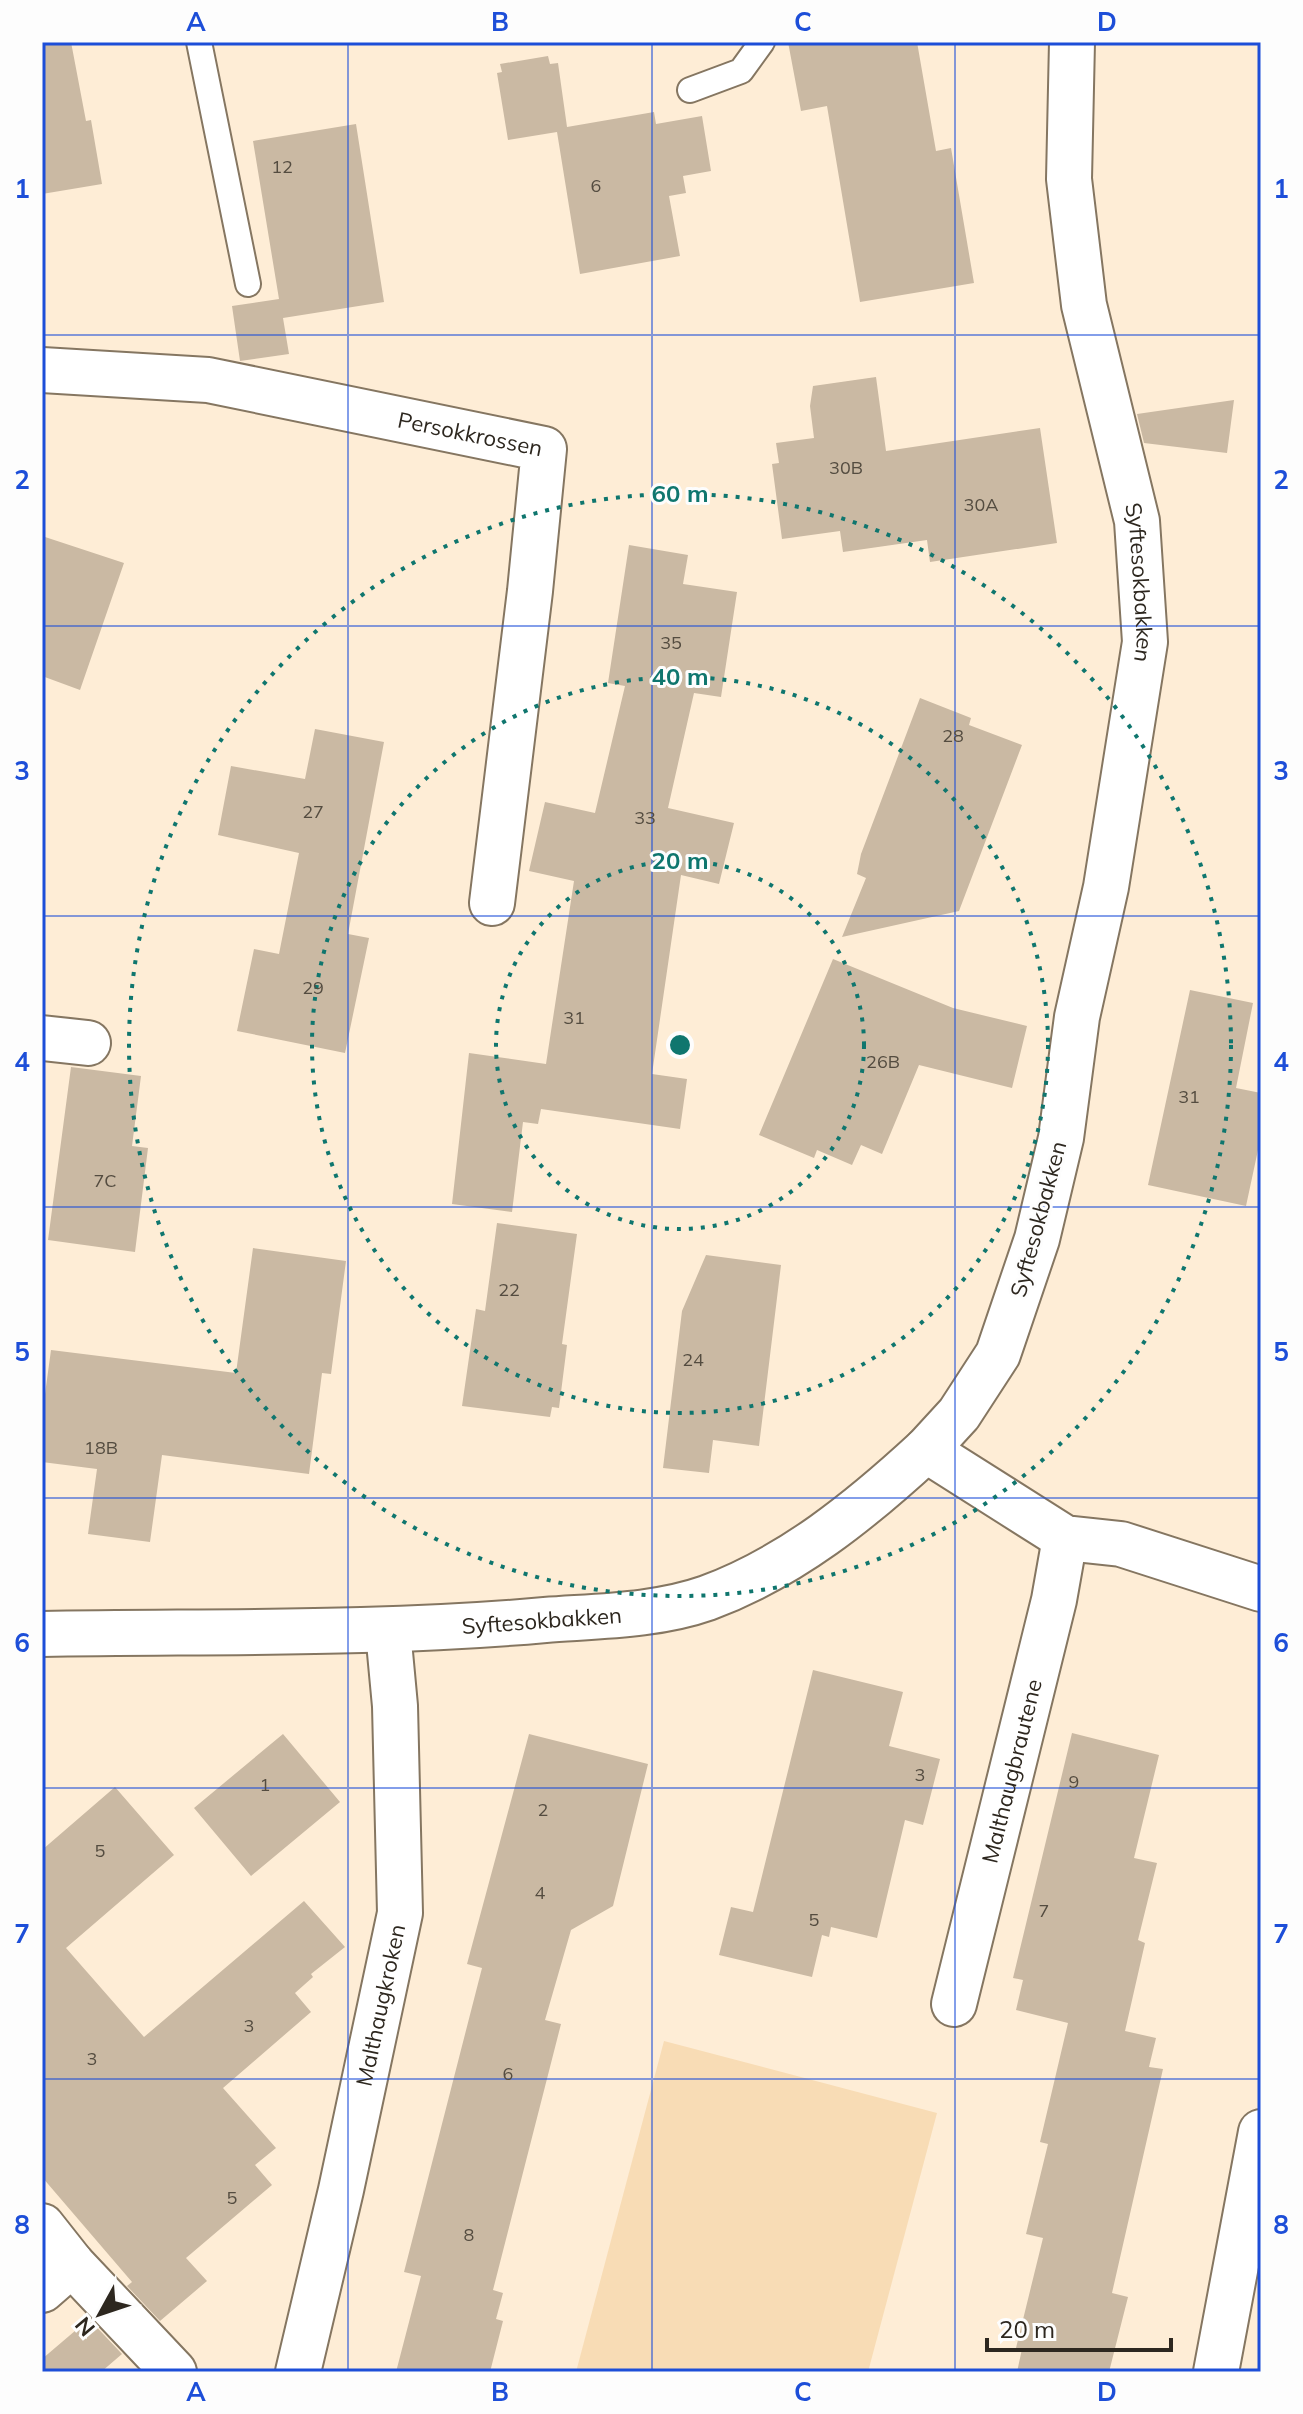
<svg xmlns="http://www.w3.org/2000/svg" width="1303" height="2414" viewBox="0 0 1303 2414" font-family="Mulish,sans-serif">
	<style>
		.green { fill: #f8dcb5 }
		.building { fill: #cab9a3 }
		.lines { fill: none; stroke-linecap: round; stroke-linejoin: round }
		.service-casing { stroke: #857661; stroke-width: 28 }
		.minor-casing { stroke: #857661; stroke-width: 48 }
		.tertiary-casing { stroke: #857661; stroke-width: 48 }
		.service { stroke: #fff; stroke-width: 24 }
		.minor { stroke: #fff; stroke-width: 44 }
		.tertiary { stroke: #fff; stroke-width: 44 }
		.grid { fill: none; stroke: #1d4ed8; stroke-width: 2; stroke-opacity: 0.55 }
		.ring { fill: none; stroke: #0f766e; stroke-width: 4; stroke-dasharray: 4 8 }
		.labels { text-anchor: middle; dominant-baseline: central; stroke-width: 6; stroke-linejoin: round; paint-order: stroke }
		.number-label { font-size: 18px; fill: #544c40 }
		.street-label { font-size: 22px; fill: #2d271f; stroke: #fdfdfd }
		.centre { fill: #0f766e; stroke: #fdfdfd; stroke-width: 4 }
		.ring-label { font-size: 24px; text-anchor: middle; font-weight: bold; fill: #0f766e; stroke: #fdfdfd; stroke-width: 6; stroke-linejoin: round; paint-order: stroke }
		.neatline { fill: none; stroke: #1d4ed8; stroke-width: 3 }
		.grid-label { font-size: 26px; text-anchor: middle; font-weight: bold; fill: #1d4ed8 }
	</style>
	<rect width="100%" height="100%" fill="#feedd6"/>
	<!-- green -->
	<path class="green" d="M664,2041L937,2113L868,2372H576Z"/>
	<!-- building -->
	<path class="building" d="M42,42H71L86,121L91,120L102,184L42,194Z
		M788,42H917L936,151L951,148L974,283L860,302L827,106L801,111Z
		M548,56L550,64L558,63L567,127L654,112L656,124L702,116L711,171L683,176L686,193L669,196L680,256L580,274L557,132L508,140L497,73L502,72L500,64Z
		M356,124L384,302L283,318L289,354L240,361L232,306L279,299L253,141Z
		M876,377L886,451L1040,428L1057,543L930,562L927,540L843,552L840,531L782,539L772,464L779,463L776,443L814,438L810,406L813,386Z
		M1234,400L1227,453L1144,443L1137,414Z
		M42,536L124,563L80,690L42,676Z
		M629,545L688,555L683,584L737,592L721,697L694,693L668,808L734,823L719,884L681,875L652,1074L687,1079L680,1129L541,1109L538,1124L523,1122L512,1212L452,1204L469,1053L546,1064L574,881L529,871L545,802L595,813L625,686L608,683Z
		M920,698L971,718L969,725L1022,745L959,911L842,937L866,878L857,874L861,854Z
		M315,729L384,742L348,934L369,938L345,1053L237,1031L254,949L279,954L299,853L218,835L231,766L305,779Z
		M833,959L953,1008L1027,1026L1012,1088L919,1065L882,1154L861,1145L852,1165L817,1150L814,1158L759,1135Z
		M1190,990L1253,1003L1236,1088L1261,1093V1136L1246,1206L1148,1185Z
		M71,1067L141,1076L132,1146L148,1148L135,1252L48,1240Z
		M497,1223L577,1234L562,1344L567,1345L559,1408L552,1407L550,1417L462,1406L476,1309L485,1311Z
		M253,1248L346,1261L331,1374L322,1373L309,1474L162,1455L150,1542L88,1534L97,1469L42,1462V1416L51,1350L236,1373Z
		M706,1255L781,1265L759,1446L713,1440L709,1473L663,1468L682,1311Z
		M813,1670L903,1692L889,1746L940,1759L923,1825L905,1820L877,1938L831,1927L829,1937L822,1935L812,1977L719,1955L731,1907L753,1912Z
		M1072,1733L1159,1755L1134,1858L1157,1863L1138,1940L1145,1943L1125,2031L1156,2038L1149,2067L1163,2069L1112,2293L1128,2297L1109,2372H1017L1022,2349L1016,2348L1043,2238L1026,2234L1048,2144L1040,2142L1068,2023L1016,2010L1023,1980L1013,1978Z
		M283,1734L340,1802L251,1876L194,1808Z
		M529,1734L648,1764L613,1906L571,1930L545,2020L561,2024L493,2290L503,2293L496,2319L503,2321L490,2372H396L421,2276L404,2272L482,1968L467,1964Z
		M115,1787L174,1855L66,1948L144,2037L304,1901L345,1947L311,1974L313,1977L295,1993L311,2012L223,2088L276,2148L255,2165L272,2185L186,2258L207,2281L160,2321L127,2286L132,2282L42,2177V1850Z
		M89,2319L122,2354L101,2372H42V2359Z"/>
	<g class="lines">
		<defs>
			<path id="service" d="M199,42L248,284
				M690,90L741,71L762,42"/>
			<g id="minor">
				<path id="s1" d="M1072,42L1069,179L1084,305L1137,521L1145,642L1106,887L1077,1017L1061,1138L1037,1239L998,1354L959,1414L926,1450L1065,1538L1121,1544L1261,1589"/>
				<path id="s2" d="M42,370L208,380L544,449L530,591L492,903"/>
				<path d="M42,1038L88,1043"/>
				<path id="s3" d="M954,2004L1054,1600L1065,1538"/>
				<path d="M42,2226L72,2264L174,2372"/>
				<path d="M42,2290L72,2264"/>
				<path id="s4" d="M298,2372L341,2190L400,1913L395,1706L388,1631"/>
				<path d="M1216,2372L1261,2132"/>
			</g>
			<g id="tertiary">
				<path id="s5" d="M42,1634C210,1631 378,1635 545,1620C598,1616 656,1616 707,1598C791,1567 861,1510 926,1450"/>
			</g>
		</defs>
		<!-- service casing -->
		<use href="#service" class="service-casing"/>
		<!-- minor casing -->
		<use href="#minor" class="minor-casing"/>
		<!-- tertiary casing -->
		<use href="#tertiary" class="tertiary-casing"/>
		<!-- service -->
		<use href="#service" class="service"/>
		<!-- minor -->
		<use href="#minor" class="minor"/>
		<!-- tertiary -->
		<use href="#tertiary" class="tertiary"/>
	</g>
	<!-- grid -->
	<path class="grid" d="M348,42V2372M652,42V2372M955,42V2372M42,335H1261M42,626H1261M42,916H1261M42,1207H1261M42,1498H1261M42,1788H1261M42,2079H1261"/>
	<!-- distance rings -->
	<g class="ring">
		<circle cx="680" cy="1045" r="184"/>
		<circle cx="680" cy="1045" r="368"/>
		<circle cx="680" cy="1045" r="551"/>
	</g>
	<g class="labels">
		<!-- number labels -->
		<g class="number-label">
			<text x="282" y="166">12</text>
			<text x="596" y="185">6</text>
			<text x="846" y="467">30B</text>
			<text x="981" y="504">30A</text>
			<text x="671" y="642">35</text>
			<text x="953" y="735">28</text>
			<text x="313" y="811">27</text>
			<text x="645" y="817">33</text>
			<text x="313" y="987">29</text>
			<text x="574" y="1017">31</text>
			<text x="883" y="1061">26B</text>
			<text x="1189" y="1096">31</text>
			<text x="105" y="1180">7C</text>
			<text x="509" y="1289">22</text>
			<text x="693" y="1359">24</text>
			<text x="101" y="1447">18B</text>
			<text x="920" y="1774">3</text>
			<text x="1074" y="1781">9</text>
			<text x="265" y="1784">1</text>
			<text x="543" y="1809">2</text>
			<text x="100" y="1850">5</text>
			<text x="540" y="1892">4</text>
			<text x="1044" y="1910">7</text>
			<text x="814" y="1919">5</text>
			<text x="249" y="2025">3</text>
			<text x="92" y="2058">3</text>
			<text x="508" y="2073">6</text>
			<text x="232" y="2197">5</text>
			<text x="469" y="2234">8</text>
		</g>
		<!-- street labels -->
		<g class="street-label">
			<text stroke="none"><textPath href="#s2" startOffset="434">Persokkrossen</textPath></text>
			<text stroke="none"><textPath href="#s1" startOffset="548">Syftesokbakken</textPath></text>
			<text transform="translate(1038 1219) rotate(-75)">Syftesokbakken</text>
			<text stroke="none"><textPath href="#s5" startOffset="500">Syftesokbakken</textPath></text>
			<text stroke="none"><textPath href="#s3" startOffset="240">Malthaugbrautene</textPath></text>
			<text stroke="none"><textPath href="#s4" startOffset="376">Malthaugkroken</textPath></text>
		</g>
	</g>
	<circle cx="680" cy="1045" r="12" class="centre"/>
	<g class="ring-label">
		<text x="680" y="502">60 m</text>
		<text x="680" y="685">40 m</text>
		<text x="680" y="869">20 m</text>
	</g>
	<!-- border -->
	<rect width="1303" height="2414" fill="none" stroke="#fdfdfd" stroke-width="88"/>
	<!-- north arrow -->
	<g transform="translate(100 2314) rotate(230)" stroke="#fdfdfd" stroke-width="6" paint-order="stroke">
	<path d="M0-6L14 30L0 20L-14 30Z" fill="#2d271f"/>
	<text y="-12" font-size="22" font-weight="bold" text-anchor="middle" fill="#2d271f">N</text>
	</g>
	<!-- scale -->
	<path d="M987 2338v12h184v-12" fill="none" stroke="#2d271f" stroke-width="4"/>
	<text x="999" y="2338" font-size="24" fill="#2d271f" stroke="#fdfdfd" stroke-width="6" paint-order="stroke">20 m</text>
	<rect x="44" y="44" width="1215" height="2326" class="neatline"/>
	<g class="grid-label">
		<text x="196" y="31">A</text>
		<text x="500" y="31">B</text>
		<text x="803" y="31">C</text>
		<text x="1107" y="31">D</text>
		<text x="22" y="198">1</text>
		<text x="1281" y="198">1</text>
		<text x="22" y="489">2</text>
		<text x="1281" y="489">2</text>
		<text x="22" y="780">3</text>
		<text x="1281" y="780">3</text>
		<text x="22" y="1071">4</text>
		<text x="1281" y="1071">4</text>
		<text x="22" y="1361">5</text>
		<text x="1281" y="1361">5</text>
		<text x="22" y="1652">6</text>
		<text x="1281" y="1652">6</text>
		<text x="22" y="1943">7</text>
		<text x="1281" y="1943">7</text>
		<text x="22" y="2234">8</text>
		<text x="1281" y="2234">8</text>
		<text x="196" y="2401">A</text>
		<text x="500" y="2401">B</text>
		<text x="803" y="2401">C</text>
		<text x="1107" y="2401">D</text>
	</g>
</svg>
